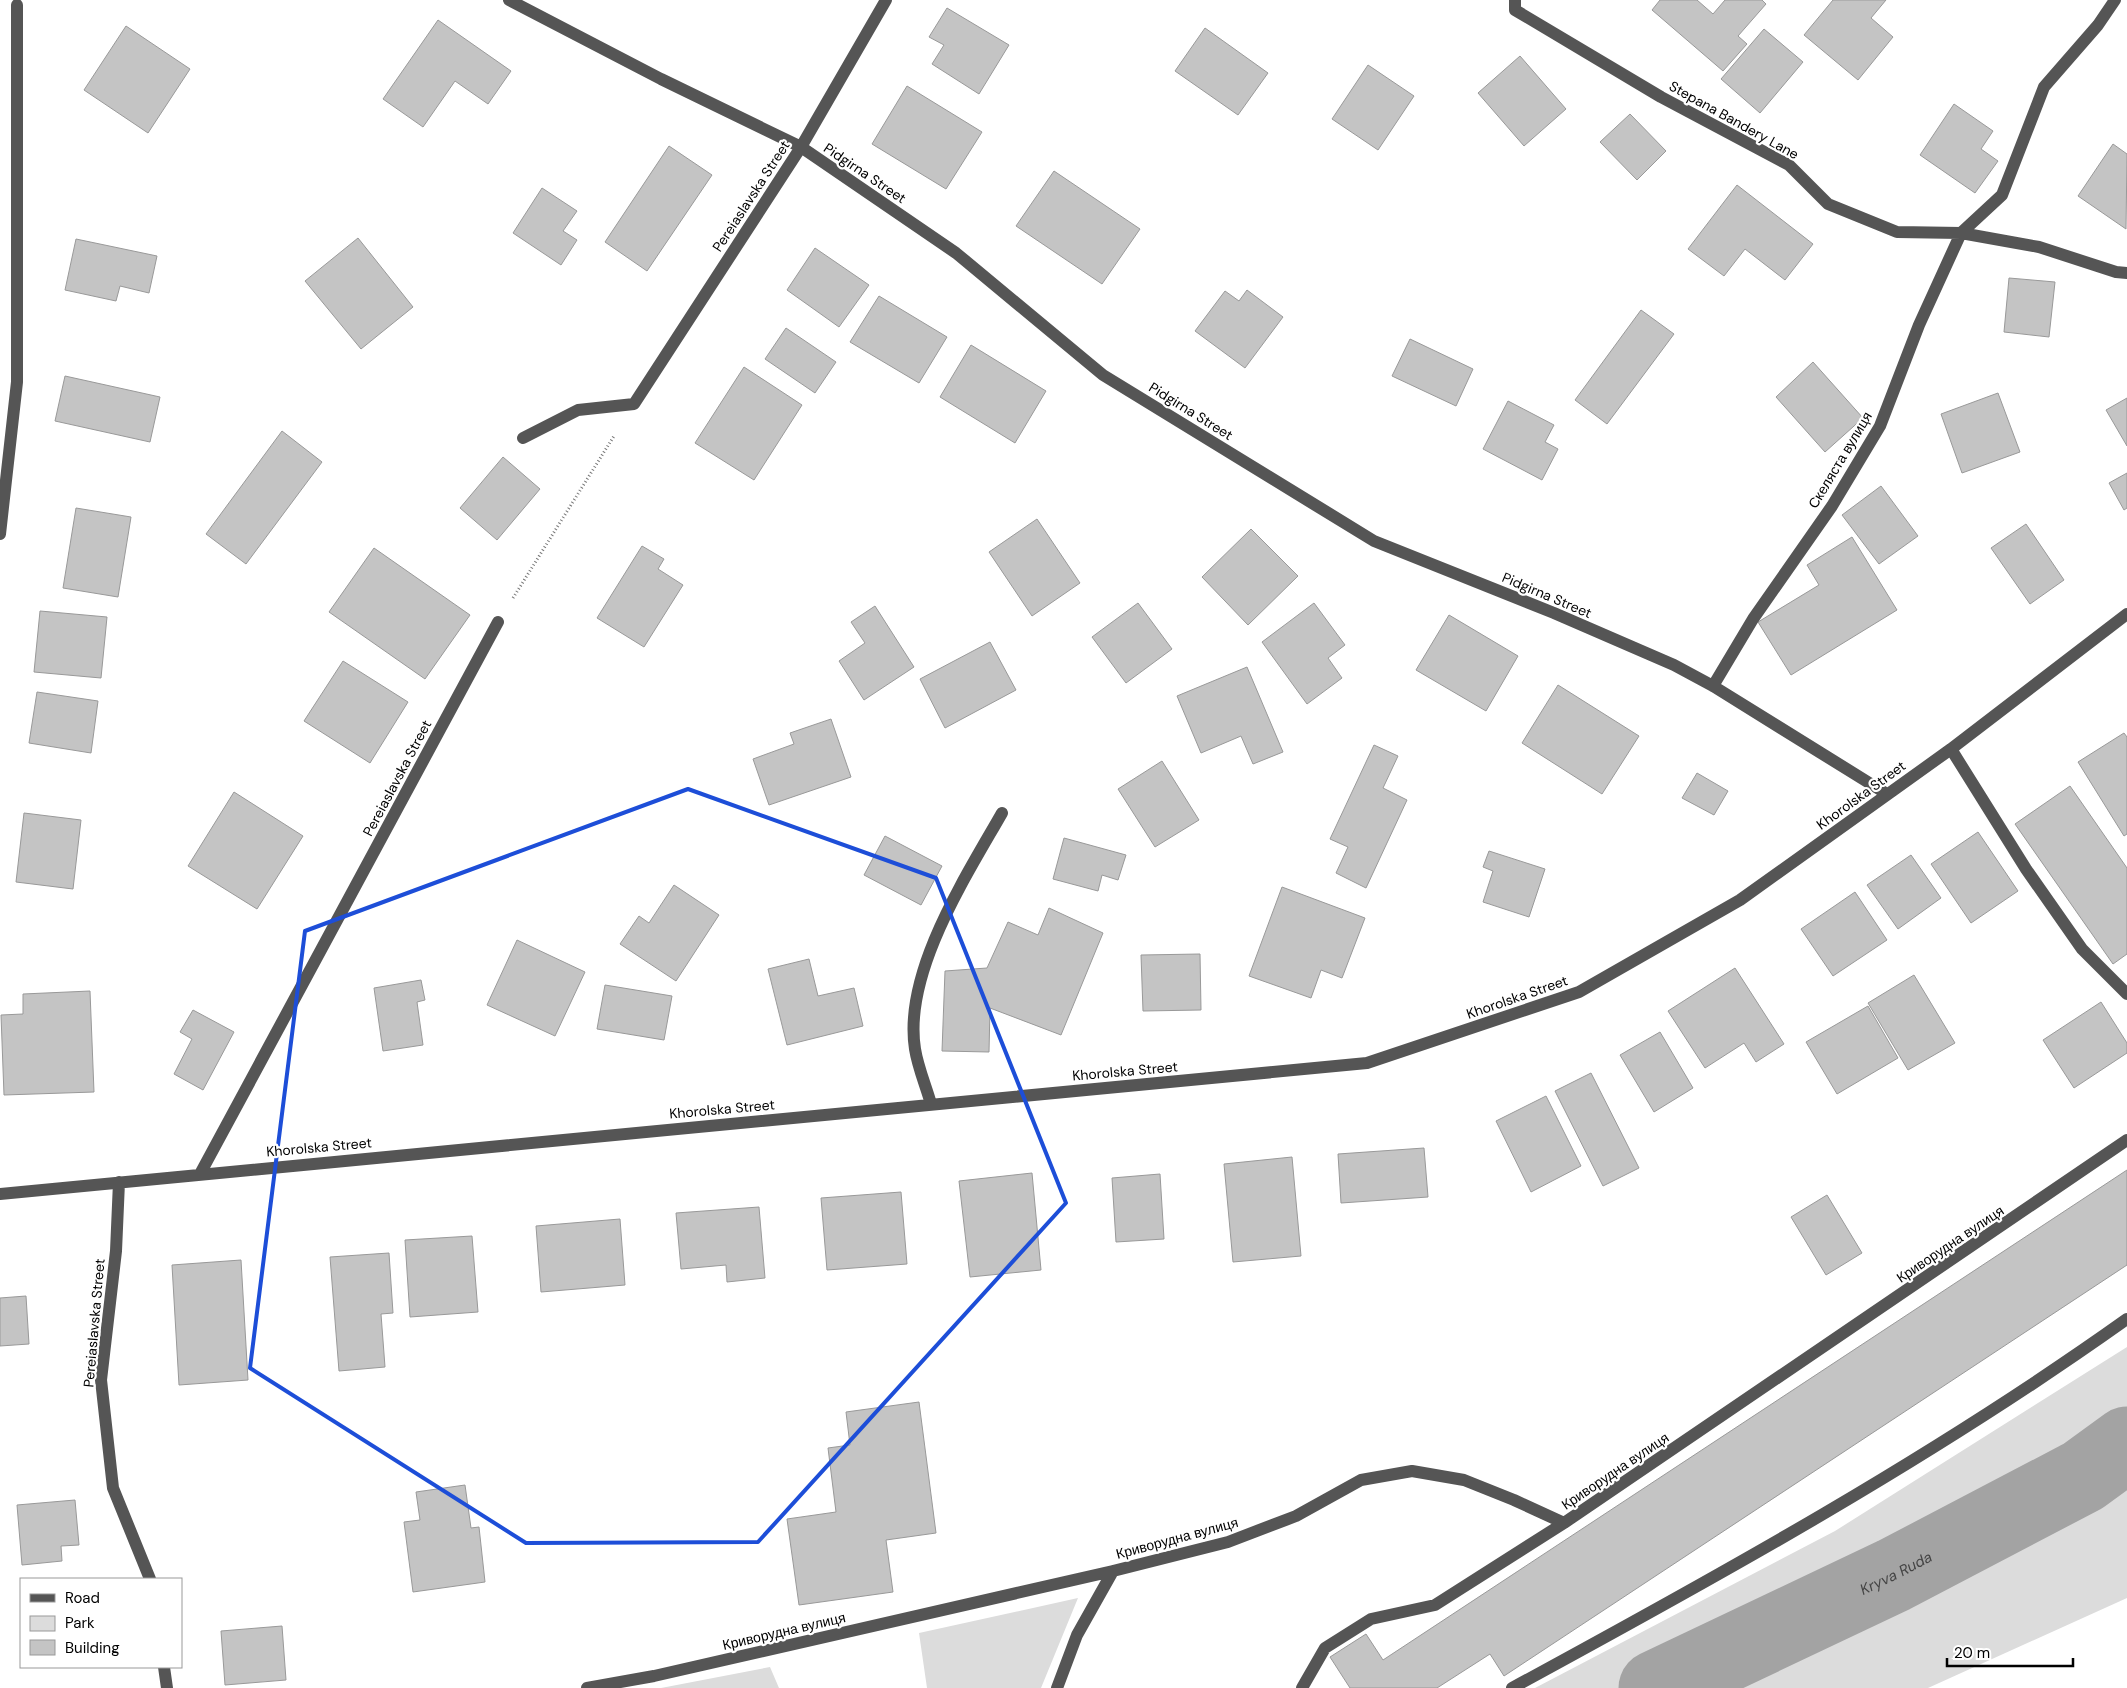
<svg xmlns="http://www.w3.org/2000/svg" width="2127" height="1688" viewBox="0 0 2127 1688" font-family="'DM Sans',sans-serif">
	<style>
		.green { fill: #dcdcdc }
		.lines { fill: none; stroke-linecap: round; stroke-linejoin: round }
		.river { stroke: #a3a3a3; stroke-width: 75 }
		.building { fill: #c4c4c4; stroke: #999 }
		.path { stroke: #777; stroke-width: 3; stroke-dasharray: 1 2.5; stroke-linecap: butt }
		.minor { stroke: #555; stroke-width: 12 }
		.marked { fill: none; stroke: #1d4ed8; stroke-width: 4; stroke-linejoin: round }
		.labels { text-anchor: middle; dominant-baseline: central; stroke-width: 4.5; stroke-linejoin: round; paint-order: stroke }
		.street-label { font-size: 14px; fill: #000; stroke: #fff }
		.water-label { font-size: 15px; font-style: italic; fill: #444; stroke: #fff }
	</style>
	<rect width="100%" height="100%" fill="#fff"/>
	<!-- green -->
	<path class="green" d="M2127,1347V1598L1928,1688H1535L1835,1531Z
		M1078,1598L1041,1688H927L919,1633Z
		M770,1667L779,1688H661Z"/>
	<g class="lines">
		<!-- river -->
		<path class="river" id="s1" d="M1656,1688L1894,1575L2083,1476L2127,1444"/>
	</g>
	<!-- building -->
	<path class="building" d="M1660,0H1697L1713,14L1725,0H1762L1766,4L1738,36L1747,44L1723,71L1652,10Z
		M1833,0H1886L1871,18L1893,37L1858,80L1804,35Z
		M947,8L1009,45L979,94L932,64L944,45L929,37Z
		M438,20L511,71L488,104L455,81L423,127L383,99Z
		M126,26L190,69L148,133L84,90Z
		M1205,28L1268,73L1238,115L1175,71Z
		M1764,29L1803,62L1760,113L1721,79Z
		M1520,56L1566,109L1524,146L1478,93Z
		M1368,65L1414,96L1378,150L1332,119Z
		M907,86L982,132L946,189L872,144Z
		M1954,104L1993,131L1981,149L1998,161L1975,193L1920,155Z
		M1630,114L1666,151L1637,180L1600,142Z
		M2113,144L2127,154L2126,229L2078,196Z
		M669,146L712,175L647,271L605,242Z
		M1054,171L1140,229L1102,284L1016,226Z
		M1737,185L1813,244L1785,280L1745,249L1724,276L1688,249Z
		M542,188L577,211L563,231L577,240L561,265L513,233Z
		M358,238L413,307L361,349L305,281Z
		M76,239L157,256L149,293L120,286L116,301L65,290Z
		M815,248L869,285L839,327L787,290Z
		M2009,278L2055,282L2049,337L2004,332Z
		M1247,290L1283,317L1245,368L1195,331L1225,291L1239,301Z
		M879,296L947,337L919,383L850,342Z
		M1641,310L1674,334L1607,424L1575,400Z
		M786,328L836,362L815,393L765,359Z
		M1410,339L1473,369L1456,406L1392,376Z
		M971,345L1046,391L1015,443L940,397Z
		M1813,362L1863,418L1825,452L1776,397Z
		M744,367L802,405L754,480L695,443Z
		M65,376L160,397L150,442L55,421Z
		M1998,393L2020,452L1962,473L1941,414Z
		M2127,398V446L2106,410Z
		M1508,401L1554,425L1545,442L1558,449L1542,480L1483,449Z
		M282,431L322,462L246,564L206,534Z
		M503,457L540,489L497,540L460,508Z
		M2127,473V508L2124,510L2109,483Z
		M1881,486L1918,536L1879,564L1842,515Z
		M76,508L131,517L118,597L63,588Z
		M1037,519L1080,583L1032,616L989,552Z
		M2026,524L2064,580L2030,604L1991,548Z
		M1251,529L1298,576L1248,625L1202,577Z
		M1852,537L1897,610L1791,675L1758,622L1819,585L1807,565Z
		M642,546L664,559L658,569L683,585L644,647L597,618Z
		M374,548L470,615L425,679L329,612Z
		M1138,603L1172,649L1126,683L1092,637Z
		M1314,603L1345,645L1328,658L1342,678L1307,704L1262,642Z
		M875,606L914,667L864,700L839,661L865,643L851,622Z
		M40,611L107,617L101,678L34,672Z
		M1449,615L1518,656L1486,711L1416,670Z
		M990,642L1016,690L945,728L920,679Z
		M343,661L408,702L370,763L304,721Z
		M1247,667L1283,752L1253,764L1241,736L1201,753L1177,696Z
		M1558,685L1639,736L1602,794L1522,743Z
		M37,692L98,701L91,753L29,743Z
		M831,719L851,777L769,805L753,759L794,744L790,733Z
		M2124,733L2127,737V834L2124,836L2078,762Z
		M1374,745L1398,756L1383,788L1407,800L1366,888L1336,873L1348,847L1330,839Z
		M1162,761L1199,820L1155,847L1118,789Z
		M1697,773L1728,791L1714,815L1682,798Z
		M2070,786L2127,868V954L2113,964L2015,824Z
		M234,792L303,836L257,909L188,866Z
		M24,813L81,820L73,889L16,882Z
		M1978,832L2018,891L1971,923L1931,864Z
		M885,836L942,866L921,905L864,875Z
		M1064,838L1126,855L1118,880L1102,875L1098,891L1053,879Z
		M1489,851L1545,869L1529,917L1483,902L1493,871L1483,867Z
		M1911,855L1941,898L1898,929L1867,885Z
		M674,885L719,915L676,981L620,944L639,916L649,923Z
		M1282,887L1365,918L1342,978L1321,970L1311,998L1249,976Z
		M1855,892L1887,940L1833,976L1801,929Z
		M1049,908L1103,933L1061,1035L990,1008L989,1052L942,1051L945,971L987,968L1008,922L1038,935Z
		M517,940L585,972L555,1036L487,1005Z
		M1200,954L1201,1010L1143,1011L1141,955Z
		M809,959L818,996L854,988L863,1026L787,1045L768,969Z
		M1735,968L1784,1044L1756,1062L1744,1043L1705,1068L1668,1011Z
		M1914,975L1955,1043L1908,1070L1868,1003Z
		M421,980L425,1000L417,1002L423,1045L383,1051L374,988Z
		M605,985L672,996L664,1040L597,1029Z
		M90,991L94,1092L4,1095L1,1015L23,1014V994Z
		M2101,1002L2127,1043V1053L2074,1088L2043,1040Z
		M1868,1006L1898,1058L1837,1094L1806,1042Z
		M193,1010L234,1032L203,1090L174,1074L192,1039L180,1032Z
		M1660,1032L1693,1088L1654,1112L1620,1055Z
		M1591,1073L1639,1168L1603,1186L1555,1091Z
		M1546,1096L1581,1166L1531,1192L1496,1121Z
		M1424,1148L1428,1197L1341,1203L1338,1154Z
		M1292,1157L1301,1256L1233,1262L1224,1164Z
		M2127,1170V1265L1504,1676L1490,1654L1437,1688H1350L1330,1657L1366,1634L1383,1660Z
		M1032,1173L1041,1270L970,1277L959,1181Z
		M1160,1174L1164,1239L1116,1242L1112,1178Z
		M901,1192L907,1264L827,1270L821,1198Z
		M1827,1195L1862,1253L1826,1275L1791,1217Z
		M759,1207L765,1278L727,1282L726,1265L681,1269L676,1213Z
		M620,1219L625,1285L541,1292L536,1226Z
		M472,1236L478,1312L410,1317L405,1240Z
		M389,1253L393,1313L381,1314L385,1367L339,1371L330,1257Z
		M241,1260L248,1380L179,1385L172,1265Z
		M26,1296L29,1344L0,1346V1298Z
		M919,1402L936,1533L886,1540L893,1592L799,1605L787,1519L836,1512L828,1448L850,1445L846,1412Z
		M465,1485L471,1528L479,1527L485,1582L413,1592L404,1522L420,1520L416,1492Z
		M75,1500L79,1545L61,1546L62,1561L22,1565L17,1505Z
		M282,1626L286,1680L225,1685L221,1631Z"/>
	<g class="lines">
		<!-- path -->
		<path class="path" d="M513,598L614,436"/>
		<!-- minor -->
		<path class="minor" d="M509,0L661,79L801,147L956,253L1103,375L1374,541L1554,613L1674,665L1713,686L1887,794
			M1515,0V10L1661,97L1789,165L1828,204L1897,232L1961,233L2039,247L2116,272L2127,273
			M523,438L578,410L634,404L801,147L886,0
			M0,534L17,382V5
			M1713,686L1753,619L1832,506L1880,426L1919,325L1961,233L2002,195L2044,87L2098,25L2115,0
			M1951,749L2026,869L2082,949L2127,994
			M931,1104C926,1086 918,1068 915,1049C903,973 965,878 1002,813
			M200,1174L498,622
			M119,1182L116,1251L101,1380L113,1488L150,1579
			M0,1194L1367,1063L1579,992L1740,900L1951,749L2127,614
			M164,1667L167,1688
			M587,1688L654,1676L1113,1571L1228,1542L1296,1516L1361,1480L1412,1471L1464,1480L1514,1500L1564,1523L2127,1140
			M1057,1688L1077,1635L1113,1571
			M1302,1688L1325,1648L1371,1619L1435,1605L1564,1523
			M1512,1688C1722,1574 1932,1458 2127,1319"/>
	</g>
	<!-- marked area -->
	<path class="marked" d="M688,789L936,878L1066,1203L758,1542L526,1543L250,1368L305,931Z"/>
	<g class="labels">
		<!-- street labels -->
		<g class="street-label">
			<text transform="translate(1734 120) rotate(29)">Stepana Bandery Lane</text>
			<text transform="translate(865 173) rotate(34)">Pidgirna Street</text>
			<text transform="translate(751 196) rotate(-57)">Pereiaslavska Street</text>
			<text transform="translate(1191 411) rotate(32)">Pidgirna Street</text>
			<text transform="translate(1840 460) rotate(-59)">Скеляста вулиця</text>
			<text transform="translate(1547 595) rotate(23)">Pidgirna Street</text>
			<text transform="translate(397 778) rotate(-62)">Pereiaslavska Street</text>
			<text transform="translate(1861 795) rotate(-36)">Khorolska Street</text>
			<text transform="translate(1517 997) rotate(-19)">Khorolska Street</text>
			<text transform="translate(1125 1071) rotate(-5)">Khorolska Street</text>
			<text transform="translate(722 1109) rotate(-5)">Khorolska Street</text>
			<text transform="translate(319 1147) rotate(-5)">Khorolska Street</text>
			<text transform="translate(1950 1244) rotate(-34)">Криворудна вулиця</text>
			<text transform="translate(94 1323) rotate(-85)">Pereiaslavska Street</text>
			<text transform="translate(1615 1471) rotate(-34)">Криворудна вулиця</text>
			<text transform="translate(1177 1538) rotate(-15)">Криворудна вулиця</text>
			<text transform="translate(784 1631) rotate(-13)">Криворудна вулиця</text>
		</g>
		<!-- water labels -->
		<g class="water-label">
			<text stroke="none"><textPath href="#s1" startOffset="266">Kryva Ruda</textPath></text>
		</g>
	</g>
	<!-- legend -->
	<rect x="20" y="1578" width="162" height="90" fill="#ffffff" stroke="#999999"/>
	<rect x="30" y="1594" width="25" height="8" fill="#555555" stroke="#999999"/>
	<text x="65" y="1603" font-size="15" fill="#000000">Road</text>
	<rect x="30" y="1616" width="25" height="15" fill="#dcdcdc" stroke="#999999"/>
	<text x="65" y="1628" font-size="15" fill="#000000">Park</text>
	<rect x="30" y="1640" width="25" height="15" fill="#c4c4c4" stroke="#999999"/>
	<text x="65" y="1653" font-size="15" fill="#000000">Building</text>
	<!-- scale -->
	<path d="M1947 1658v8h126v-8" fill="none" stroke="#000000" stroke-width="2.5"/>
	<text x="1954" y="1658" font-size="15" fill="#000000" stroke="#ffffff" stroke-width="4" paint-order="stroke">20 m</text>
</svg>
